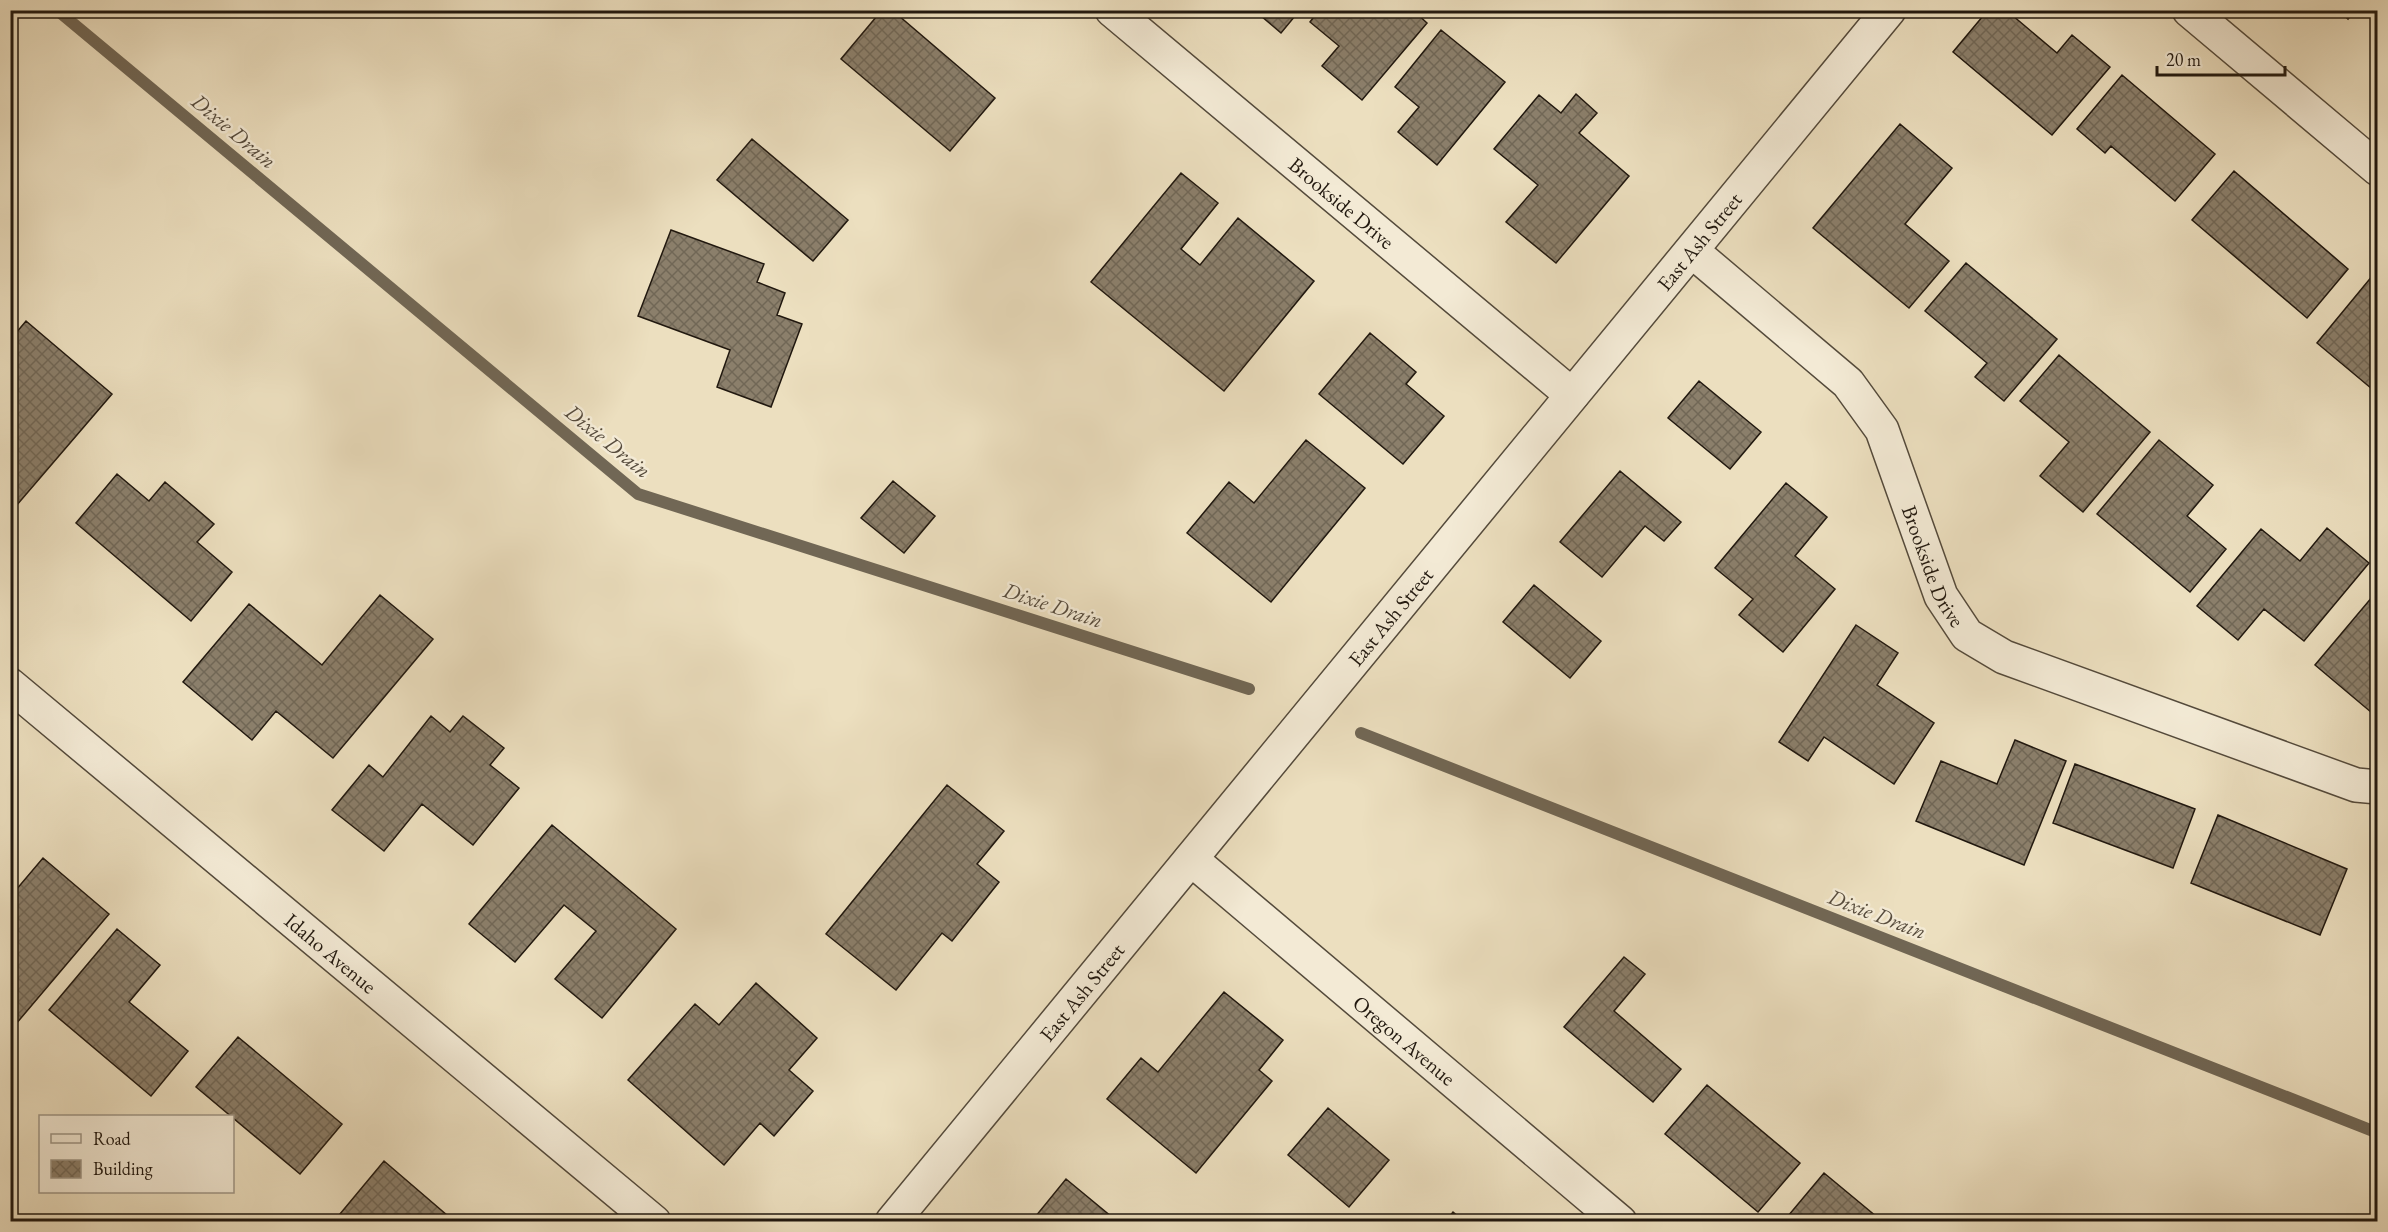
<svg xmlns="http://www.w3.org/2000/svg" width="2388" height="1232" viewBox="0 0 2388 1232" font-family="'EB Garamond',serif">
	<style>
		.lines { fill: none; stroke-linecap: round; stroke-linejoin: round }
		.stream { stroke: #716755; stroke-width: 12 }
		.building { fill: url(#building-cross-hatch); stroke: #21180f; stroke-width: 1.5 }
		.minor-casing { stroke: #544a3b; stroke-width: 36 }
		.minor { stroke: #f3ead5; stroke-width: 33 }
		.labels { text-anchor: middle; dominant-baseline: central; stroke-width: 5; stroke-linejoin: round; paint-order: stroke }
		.street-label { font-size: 21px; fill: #21180f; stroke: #f3ead5 }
		.water-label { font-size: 22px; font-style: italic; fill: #574c3d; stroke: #f3ead5 }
	</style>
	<defs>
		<pattern id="building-cross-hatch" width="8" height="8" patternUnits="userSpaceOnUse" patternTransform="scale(1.5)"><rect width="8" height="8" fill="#8b7f6b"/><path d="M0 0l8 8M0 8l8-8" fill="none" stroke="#716756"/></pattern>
	</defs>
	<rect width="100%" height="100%" fill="#ecdfbf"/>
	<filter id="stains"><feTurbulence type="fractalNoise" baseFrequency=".00333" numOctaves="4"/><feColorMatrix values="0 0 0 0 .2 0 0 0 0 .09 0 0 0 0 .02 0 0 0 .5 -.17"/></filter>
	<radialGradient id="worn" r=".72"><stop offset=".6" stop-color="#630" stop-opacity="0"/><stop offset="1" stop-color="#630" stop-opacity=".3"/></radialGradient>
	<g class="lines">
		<!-- stream -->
		<path class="stream" d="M57,10L638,494L1249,689
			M1361,733L2378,1133"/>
	</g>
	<!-- building -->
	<path class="building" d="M882,10H892L995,98L950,151L841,59Z
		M1254,10H1300L1281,33Z
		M1319,10H1413L1427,23L1362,100L1322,66L1339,46L1310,22Z
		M1988,10H2006L2057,53L2072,35L2110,67L2052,135L1953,52Z
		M2339,10H2355L2348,19Z
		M1441,30L1505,82L1437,165L1398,132L1419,107L1395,87Z
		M2122,75L2215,154L2175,201L2111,146L2105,153L2077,129Z
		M1576,94L1597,113L1579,133L1629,176L1556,263L1506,222L1538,185L1494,149L1539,95L1561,113Z
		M1900,124L1952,168L1905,224L1949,261L1909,308L1813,228Z
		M752,139L848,220L813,261L717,180Z
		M2234,171L2348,269L2307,318L2192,220Z
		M1181,173L1218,203L1181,249L1200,265L1238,218L1314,281L1224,391L1091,282Z
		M671,230L764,264L757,282L785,293L777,315L802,324L771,407L717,387L730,350L638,316Z
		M1966,263L2057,339L2004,401L1975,377L1987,363L1925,311Z
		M2373,275L2378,279V394L2317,343Z
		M26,321L112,394L10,513V340Z
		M1370,333L1416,372L1406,384L1444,416L1403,464L1319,394Z
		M2059,355L2150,432L2083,512L2040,476L2069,442L2020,401Z
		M1699,381L1761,432L1730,469L1668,418Z
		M1306,440L1365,488L1271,602L1187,533L1229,482L1254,503Z
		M2159,440L2213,485L2187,516L2226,549L2190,592L2097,514Z
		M1620,471L1681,522L1664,541L1645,526L1602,577L1560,542Z
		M117,474L149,501L165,482L214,524L197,542L232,572L191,621L76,523Z
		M893,481L935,516L904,553L861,518Z
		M1786,483L1827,517L1795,556L1835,589L1783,652L1739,615L1753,599L1715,568Z
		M2327,528L2369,563L2304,641L2264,609L2238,640L2197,606L2261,529L2300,561Z
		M1534,585L1601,641L1570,678L1503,622Z
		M2378,590V718L2315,665Z
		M380,595L433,639L333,758L276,711L252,740L183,682L249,604L322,665Z
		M1856,625L1898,653L1877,685L1934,723L1894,784L1824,737L1808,761L1779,742Z
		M431,716L450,732L463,716L504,748L490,765L519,788L473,845L422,804L384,851L332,810L369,765L383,777Z
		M2015,740L2066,761L2024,865L1916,821L1941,761L1997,784Z
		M2075,764L2195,809L2173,868L2053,823Z
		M947,785L1004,831L977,864L999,882L952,941L942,933L896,990L826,934Z
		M2218,815L2347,869L2320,935L2191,883Z
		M552,825L676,929L602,1018L555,979L596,931L564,905L515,962L469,924Z
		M43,858L109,914L10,1031V897Z
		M117,929L160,965L129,1002L188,1051L151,1096L49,1010Z
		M1624,957L1645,974L1614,1011L1681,1069L1653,1102L1564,1027Z
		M756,983L817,1038L789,1070L813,1091L774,1136L760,1123L724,1165L628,1080L695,1004L719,1025Z
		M1224,992L1283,1040L1259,1070L1272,1081L1196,1173L1107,1099L1141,1058L1158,1072Z
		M238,1037L342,1124L300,1174L196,1087Z
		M1707,1085L1800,1163L1758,1212L1665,1134Z
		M1328,1108L1389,1160L1349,1207L1288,1155Z
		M384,1161L455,1222H348L340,1214Z
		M1824,1173L1883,1222H1783Z
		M1066,1179L1118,1222H1031Z
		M1453,1212L1465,1222H1445Z"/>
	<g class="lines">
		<defs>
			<g id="minor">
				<path id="s1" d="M1112,10L1572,395"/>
				<path d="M2189,10L2378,169"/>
				<path id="s2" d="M1692,251L1848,383L1882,430L1941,596L1967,635L2004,657L2356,785L2378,787"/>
				<path id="s3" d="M10,685L654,1222"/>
				<path id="s4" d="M1191,859L1620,1222"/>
				<path id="s5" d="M892,1222L1889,10"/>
			</g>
		</defs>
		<!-- minor casing -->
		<use href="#minor" class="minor-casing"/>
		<!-- minor -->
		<use href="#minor" class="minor"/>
	</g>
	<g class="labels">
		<!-- street labels -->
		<g class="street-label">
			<text stroke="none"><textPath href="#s1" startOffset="300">Brookside Drive</textPath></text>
			<text stroke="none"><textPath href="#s5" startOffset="1270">East Ash Street</textPath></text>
			<text stroke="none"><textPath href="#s2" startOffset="408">Brookside Drive</textPath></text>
			<text stroke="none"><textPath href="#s5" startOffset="784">East Ash Street</textPath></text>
			<text stroke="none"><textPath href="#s3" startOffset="418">Idaho Avenue</textPath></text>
			<text stroke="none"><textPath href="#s5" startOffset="298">East Ash Street</textPath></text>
			<text stroke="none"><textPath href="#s4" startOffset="280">Oregon Avenue</textPath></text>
		</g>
		<!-- water labels -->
		<g class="water-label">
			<text transform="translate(234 131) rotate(40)">Dixie Drain</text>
			<text transform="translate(608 441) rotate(39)">Dixie Drain</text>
			<text transform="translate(1053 605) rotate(18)">Dixie Drain</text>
			<text transform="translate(1877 914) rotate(21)">Dixie Drain</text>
		</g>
	</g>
	<!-- margin -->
	<rect width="2388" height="1232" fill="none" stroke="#ecdfbf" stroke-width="36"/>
	<rect x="12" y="12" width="2364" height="1208" fill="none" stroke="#21180f" stroke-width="3"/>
	<rect x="18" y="18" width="2352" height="1196" fill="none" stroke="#21180f" stroke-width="1.5"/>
	<!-- legend -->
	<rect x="39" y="1115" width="195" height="78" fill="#f3ead5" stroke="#9f9686" stroke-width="1.5"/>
	<rect x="51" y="1134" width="30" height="9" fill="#f3ead5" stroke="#9f9686" stroke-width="1.5"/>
	<text x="93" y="1145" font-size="18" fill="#21180f">Road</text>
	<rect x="51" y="1160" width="30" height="18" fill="url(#building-cross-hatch)" stroke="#9f9686" stroke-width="1.5"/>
	<text x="93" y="1175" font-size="18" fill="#21180f">Building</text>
	<!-- scale -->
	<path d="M2157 66v9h128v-9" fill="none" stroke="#21180f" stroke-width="3"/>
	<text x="2166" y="66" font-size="18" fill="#21180f" stroke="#f3ead5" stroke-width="4.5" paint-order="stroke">20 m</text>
	<rect width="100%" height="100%" filter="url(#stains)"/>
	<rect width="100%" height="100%" fill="url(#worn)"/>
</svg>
